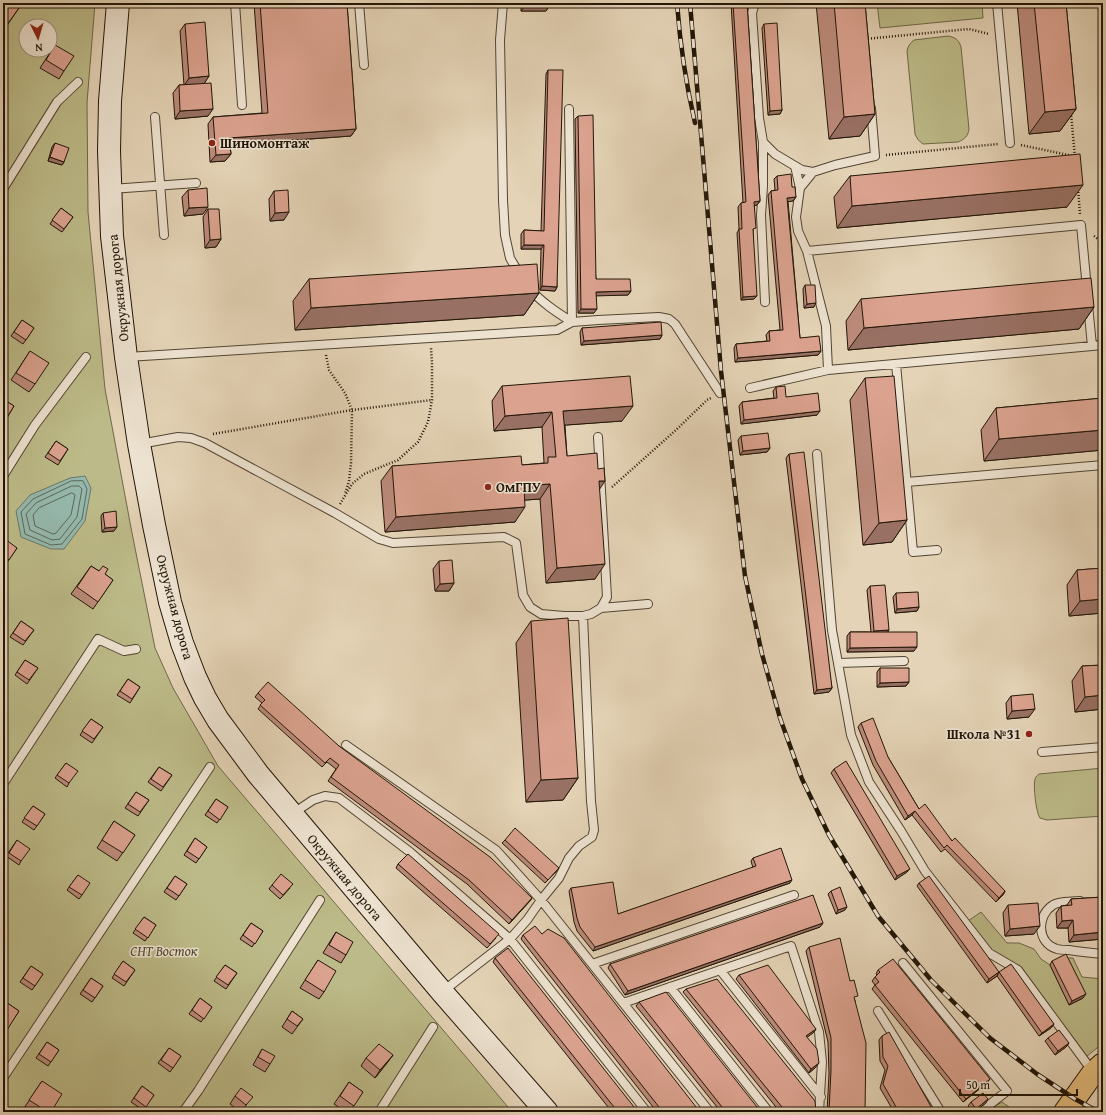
<svg xmlns="http://www.w3.org/2000/svg" width="1106" height="1115" viewBox="0 0 1106 1115" font-family="'Gentium Book Plus',serif">
	<style>
		.green { fill: #bcba88; stroke: #6f6848; fill-rule: evenodd }
		.water { fill: #95b8ac; stroke: #67776a }
		.lines { fill: none; stroke-linecap: round; stroke-linejoin: round }
		.shore { stroke: #5c675a; stroke-width: 1 }
		.lane-casing { stroke: #524533; stroke-width: 10 }
		.secondary-casing { stroke: #221607; stroke-width: 24 }
		.primary-casing { stroke: #221607; stroke-width: 24 }
		.path { stroke: #221607; stroke-width: 2.5; stroke-dasharray: 1 2; stroke-linecap: butt }
		.lane { stroke: #ede2d0; stroke-width: 8 }
		.secondary { stroke: #ede2d0; stroke-width: 22 }
		.primary { stroke: #e2ba7b; stroke-width: 22 }
		.rail-casing { stroke: #221607; stroke-width: 4.5 }
		.rail { stroke: #ede2d0; stroke-width: 3; stroke-dasharray: 9; stroke-linecap: butt }
		.wall { fill: #bc8b7b; stroke: #221607 }
		.shaded-wall { fill: #997164; stroke: #221607 }
		.building { fill: #dba28f; stroke: #221607 }
		.poi-dot { fill: #8f2418; stroke: #ede2d0; stroke-width: 1.5 }
		.labels { text-anchor: middle; dominant-baseline: central; stroke-width: 3; stroke-linejoin: round; paint-order: stroke }
		.poi-label { font-size: 14px; font-weight: bold; fill: #221607; stroke: #ede2d0; text-anchor: start }
		.street-label { font-size: 14px; fill: #221607; stroke: #ede2d0 }
		.park-label { font-size: 14px; font-style: italic; fill: #50472e; stroke: #ede2d0 }
	</style>
	<rect width="100%" height="100%" fill="#e4d3b6"/>
	<filter id="stains"><feTurbulence type="fractalNoise" baseFrequency=".005" numOctaves="4"/><feColorMatrix values="0 0 0 0 .2 0 0 0 0 .09 0 0 0 0 .02 0 0 0 .5 -.17"/></filter>
	<radialGradient id="worn" r=".72"><stop offset=".6" stop-color="#630" stop-opacity="0"/><stop offset="1" stop-color="#630" stop-opacity=".3"/></radialGradient>
	<!-- green -->
	<path class="green" d="M3,3H95L87,103L88,212L105,389L132,533L155,648L173,688L218,766L472,1064L512,1112H3ZM26,26H50V50H26Z
		M877,3H982L983,18L880,28Z
		M948,36C955,37 959,40 961,47L969,129C968,136 965,139 958,142L923,144C919,141 917,139 915,134L907,51C908,46 910,43 914,40Z
		M1103,768V816L1047,820L1040,818C1036,813 1033,785 1035,779C1036,776 1037,776 1039,774Z
		M981,912L1007,943H1019L1034,949L1041,959L1050,965L1069,1004L1063,958H1073L1082,977L1103,979V1043L1086,1057L1020,968L990,951L968,921Z
		M1002,1102L1016,1112H986L987,1111Z"/>
	<!-- water -->
	<path class="water" d="M85,476L91,488L85,521L64,549H51L21,537L16,511L30,495L70,478Z"/>
	<g class="lines">
		<!-- shore -->
		<path class="shore" d="M83,481L87,489L82,519L62,544L51,545L25,534L21,512L33,499L71,481Z
			M72,486H79L82,489L77,517L60,539L52,540L30,530L26,514L36,503Z
			M72,493L74,494L75,495L71,515L56,533L53,534L35,526L33,515L39,508Z"/>
		<defs>
			<path id="lane" d="M235,3L242,105
				M359,3L364,65
				M503,3L500,40L503,200L505,235L510,258L520,275
				M755,3L752,13L759,118L763,142L775,154L795,166L802,170L813,172
				M997,3L1010,143
				M155,117L164,235
				M763,142V186L761,215L765,302
				M795,166L800,188
				M3,189L57,102L78,82
				M111,189L196,183
				M807,251L1081,225L1087,289
				M530,289C542,303 558,313 572,322L569,109
				M1088,305L1092,346
				M127,357L557,330L572,322L598,320L659,317L669,319L675,324L720,393
				M896,364L913,552L937,550
				M828,370L826,326L807,251L798,231L796,217L800,188L813,172L835,165L875,156L871,108
				M750,388L828,370L1103,345
				M140,444L178,437L191,438L205,443L335,513L379,539L393,543L504,537L516,543L523,595L530,607L541,614L564,616H583L591,614L601,608L607,597L598,437
				M817,454L832,630L851,735L869,782L901,831L925,871L989,953L1018,970L1093,1072
				M3,476L35,425L86,357
				M907,482L1103,465
				M601,608L648,604
				M838,663L904,661
				M346,745L496,850L541,900L710,1112
				M1042,752L1103,747
				M3,784L98,639L124,651L136,649
				M292,814L313,800L325,796L339,798L410,852L510,939L647,1112
				M1080,901C1071,902 1060,901 1053,905C1036,916 1037,943 1057,949C1061,950 1066,950 1069,950C1081,952 1092,953 1103,954
				M903,963L1007,1091L980,1112
				M592,964L794,895
				M720,970L821,1097
				M670,987L769,1112
				M442,992L510,939L527,920L541,900L559,878L569,858L579,846L592,837L594,830L591,801L583,616
				M623,1003L791,946L819,1032L822,1062L819,1112
				M878,1011L941,1112
				M3,1078L210,767
				M183,1112L198,1091L320,900
				M379,1112L433,1027"/>
			<path id="secondary" d="M118,3L110,101L109,151L112,236L126,357L139,444L154,525L170,602L182,643L195,677L205,698L218,720L258,774L442,992L547,1112"/>
			<path id="primary" d="M1065,1112L1093,1073L1103,1064"/>
		</defs>
		<!-- lane casing -->
		<use href="#lane" class="lane-casing"/>
		<!-- secondary casing -->
		<use href="#secondary" class="secondary-casing"/>
		<!-- primary casing -->
		<use href="#primary" class="primary-casing"/>
		<!-- path -->
		<path class="path" d="M865,39L969,29L989,34
			M1071,113L1075,158
			M1021,145L1073,156
			M886,155L998,144
			M1078,189L1080,214
			M1094,236L1103,243
			M326,355L329,370L345,393L352,410L351,463L349,481L345,494
			M213,434L352,410L432,400
			M612,487L676,430L707,400L711,398
			M340,504L352,484L364,474L398,460L418,442L428,422L432,400V363L431,348"/>
		<!-- lane -->
		<use href="#lane" class="lane"/>
		<!-- secondary -->
		<use href="#secondary" class="secondary"/>
		<!-- primary -->
		<use href="#primary" class="primary"/>
		<defs>
			<path id="rail" d="M677,3C680,44 686,84 695,123
				M690,3L721,371L745,576L762,654L780,718L802,779L829,835L878,916L931,980L990,1038L1037,1074L1075,1099L1099,1112"/>
		</defs>
		<!-- rail casing -->
		<use href="#rail" class="rail-casing"/>
		<!-- rail -->
		<use href="#rail" class="rail"/>
	</g>
	<!-- wall -->
	<path class="wall" d="M3,3L21,5L4,30H3Z
		M254,3H347L356,129L351,136L230,145L231,154L225,161L210,162L208,124L213,117L262,113Z
		M521,3H551L546,11H521Z
		M731,3H747L760,201L757,205L754,206L753,232L754,299L741,300L737,233L739,229L738,207L741,203H743Z
		M816,3H865L875,114L860,136L829,139Z
		M1017,3H1066L1076,109L1060,131L1029,134Z
		M185,24L209,76L204,83L208,116L175,119L173,93L179,85H184L180,31Z
		M764,24L782,110L780,114L768,115L762,28Z
		M55,45L64,71L59,79L40,68Z
		M548,70L557,287L555,291L540,290L541,249H521V234L524,230L541,231L546,74Z
		M578,116L596,279L631,291L628,295H596L594,313H578L575,119Z
		M55,143L64,162L62,165L48,161L52,147Z
		M777,176L792,187L796,197L793,201H788L800,338L821,351L818,355L735,362L734,348L736,344L767,341L766,335L769,331L780,330L768,195L771,191L775,190L774,179Z
		M850,176L1067,207L837,228L834,197Z
		M188,190L203,214L184,216L182,197Z
		M274,191L284,220L270,221L269,199Z
		M61,208L73,217L62,232L50,224Z
		M208,209L221,239L216,247L205,248L203,217Z
		M309,279L539,293L524,315L295,330L293,301Z
		M805,285L814,307L804,308L803,289Z
		M861,299L1094,307L1079,329L848,350L846,321Z
		M22,320L34,328L23,344L11,336Z
		M582,328L662,335L660,339L581,345L580,332Z
		M30,351L35,384L29,392L11,380Z
		M865,378L907,520L892,542L863,545L850,400Z
		M502,386L622,421L565,425L567,456L599,489L595,579L546,583L540,499L525,500L515,522L385,532L381,481L392,466L522,465L544,463L542,427L494,431L492,401Z
		M776,387L786,397L817,415L741,424L739,406L742,402L774,398L773,391Z
		M1103,398V450L984,461L981,430L996,408Z
		M3,399L14,406L4,423L3,422Z
		M741,436L770,448L767,452L740,455L738,440Z
		M56,441L68,449L58,465L45,457Z
		M789,454L832,688L829,692L814,694L786,458Z
		M103,513L114,531L102,532L101,516Z
		M3,542L17,548L6,564L3,562Z
		M439,561L454,583L449,591H435L433,569Z
		M91,566L99,571L105,574L113,580L93,609L71,594Z
		M1103,568V613L1069,616L1067,585L1077,570Z
		M870,586L888,632L914,651L847,652V636L850,632H871L867,590Z
		M896,593L919,607L917,611L895,613L893,597Z
		M21,621L34,630L23,645L10,637Z
		M531,621L578,778L563,800L526,802L516,643Z
		M25,660L38,668L27,684L15,675Z
		M1103,665V709L1075,712L1072,681L1082,666Z
		M880,668L909,682L906,686L877,687V672Z
		M128,679L140,687L130,703L117,695Z
		M258,693L339,746L532,898L529,902L509,924L467,884L328,781L336,769L327,762L322,767L258,709L262,703L255,697Z
		M1011,696L1029,717L1007,719L1006,703Z
		M91,719L103,727L92,743L80,735Z
		M861,723L888,757L919,809L1005,891L1003,895L996,902L945,849L941,852L912,815L905,820L873,765L858,727Z
		M66,763L69,783L67,787L55,778Z
		M159,767L172,775L161,791L148,782Z
		M834,769L907,872L895,880L831,773Z
		M136,792L149,800L138,816L125,808Z
		M216,799L228,807L217,823L205,815Z
		M33,806L45,814L34,830L22,822Z
		M114,821L135,835L117,861L97,848Z
		M195,838L207,847L196,863L184,855Z
		M17,840L21,861L19,865L6,856Z
		M505,840L559,868L556,872L545,883L502,843Z
		M753,858L790,883L593,951L577,931L574,922L569,891L571,888L618,914L753,868L751,861Z
		M398,864L496,938L487,948L396,868Z
		M78,875L82,895L79,899L67,890Z
		M175,876L187,884L176,900L164,892Z
		M919,883L997,976L987,983L917,886Z
		M272,885L290,888L280,899L269,889Z
		M831,891L845,910L836,914L828,894Z
		M1103,897V939L1069,942L1068,928H1057L1056,913L1061,906L1067,905L1071,899Z
		M1008,905L1034,934L1005,936L1003,913Z
		M144,917L156,925L145,941L133,933Z
		M251,923L263,931L252,947L240,939Z
		M823,923L820,927L625,995L608,968L610,964Z
		M336,932L346,955L341,963L323,953L331,940Z
		M523,935L700,1112H657L521,939Z
		M809,947L855,1000L865,1112H827L829,1074L828,1042L806,951Z
		M495,958L638,1112H612L493,962Z
		M318,960L324,992L319,999L300,988Z
		M123,961L135,970L124,986L112,978Z
		M1052,961L1083,998L1069,1005L1050,965Z
		M225,965L237,973L226,989L214,981Z
		M31,966L43,974L32,990L20,982Z
		M878,970L987,1083L963,1102L872,989L875,985L872,981L875,977L877,975L876,974Z
		M999,972L1054,1024L1051,1028L1039,1036L997,976Z
		M739,975L816,1029L814,1032L807,1037L816,1067L809,1073L736,979Z
		M91,978L103,986L92,1002L80,994Z
		M686,989L816,1112H780L683,992Z
		M200,998L212,1007L201,1022L189,1014Z
		M3,1000L19,1011L3,1035Z
		M639,1002L761,1112H721L636,1006Z
		M292,1011L303,1019L292,1034L282,1027Z
		M882,1036L934,1112H894L880,1088L885,1070L880,1061L879,1040Z
		M1048,1038L1069,1043L1066,1047L1055,1055L1045,1041Z
		M47,1042L59,1050L48,1066L36,1058Z
		M169,1048L181,1056L170,1072L158,1063Z
		M262,1049L270,1064L265,1072L253,1065Z
		M393,1055L387,1063L375,1078L361,1066L366,1058Z
		M42,1081L51,1112H31L24,1108Z
		M349,1082L363,1092L349,1112H346L334,1104Z
		M142,1086L154,1095L143,1110L131,1102Z
		M235,1096L247,1104L241,1112H240L230,1104Z
		M971,1102L986,1103L974,1112H973L968,1106Z"/>
	<!-- shaded-wall -->
	<path class="shaded-wall" d="M527,3H551L546,11H521Z
		M209,76L204,84L184,86L189,78Z
		M213,109L208,116L175,119L180,111Z
		M1076,109L1060,131L1029,134L1045,112Z
		M782,110L780,114L768,115L770,111Z
		M875,114L860,136L829,139L844,117Z
		M356,129L351,136L224,145L229,138Z
		M231,154L225,161L210,162L216,155Z
		M50,157L64,162L62,165L48,161Z
		M1083,185L1067,207L837,228L852,206Z
		M796,197L793,201L785,202L787,198Z
		M760,201L757,205L752,206L754,202Z
		M208,207L203,214L184,216L189,208Z
		M289,212L284,220L270,221L275,213Z
		M221,239L216,247L205,248L210,240Z
		M524,245H544L541,249H521Z
		M542,286L557,287L555,291L540,290Z
		M631,291L628,295L594,296L596,292Z
		M539,293L524,315L295,330L311,308Z
		M757,296L754,299L741,300L743,297Z
		M816,303L814,307L804,308L807,304Z
		M1094,307L1079,329L848,350L864,328Z
		M581,309H597L594,313H578Z
		M662,335L660,339L581,345L584,341Z
		M821,351L818,355L735,362L738,358Z
		M633,406L622,421L553,426L563,411Z
		M820,411L817,415L741,424L744,420Z
		M552,412L542,427L494,431L505,416Z
		M1103,430V450L984,461L999,439Z
		M770,448L767,452L740,455L743,451Z
		M599,481H605L595,496Z
		M550,484L540,499L513,501L524,486Z
		M525,507L515,522L385,532L396,517Z
		M907,520L892,542L863,545L879,523Z
		M117,527L114,531L102,532L105,528Z
		M605,564L595,579L546,583L557,568Z
		M454,583L449,591H435L440,584Z
		M1103,599V613L1069,616L1080,601Z
		M919,607L917,611L895,613L897,609Z
		M889,630L887,633L871,635L874,631Z
		M917,647L914,651L847,652L850,648Z
		M909,682L906,686L877,687L880,683Z
		M832,688L829,692L814,694L817,690Z
		M1103,695V709L1075,712L1085,697Z
		M1035,709L1029,717L1007,719L1012,711Z
		M578,778L563,800L526,802L541,780Z
		M915,811L912,815L905,820L908,816Z
		M910,869L907,872L895,880L897,876Z
		M792,880L790,883L593,951L595,947Z
		M1005,891L1003,895L996,902L999,898Z
		M532,898L529,902L509,924L512,920Z
		M847,907L845,910L836,914L838,910Z
		M1073,920L1068,928H1057L1062,921Z
		M823,923L820,927L625,995L628,991Z
		M1040,926L1034,934L1005,936L1010,929Z
		M1103,932V939L1069,942L1074,935Z
		M999,972L997,976L987,983L989,979Z
		M1086,994L1083,998L1069,1005L1072,1001Z
		M1054,1024L1051,1028L1039,1036L1042,1033Z
		M816,1029L814,1032L804,1040L806,1036Z
		M1069,1043L1066,1047L1055,1055L1058,1051Z
		M393,1055L387,1063L375,1078L380,1070Z
		M819,1063L816,1067L809,1073L811,1069Z
		M990,1079L987,1083L963,1102L966,1099Z
		M988,1099L986,1103L974,1112L976,1109Z"/>
	<!-- building -->
	<path class="building" d="M3,3H18L21,5L9,22L3,18Z
		M260,3H347L356,129L229,138L231,154L216,155L213,117L268,113Z
		M733,3H747L760,201L754,202L756,228L753,229L757,296L743,297L739,229H742L741,203L746,202Z
		M834,3H865L875,114L844,117Z
		M1034,3H1066L1076,109L1045,112Z
		M205,22L209,76L189,78L185,24Z
		M777,23L782,110L770,111L764,24Z
		M55,45L74,56L64,71L46,60Z
		M548,70H563L557,287L542,286L544,245H524V230L544,231Z
		M211,83L213,109L180,111L179,85Z
		M593,115L596,279H630L631,291L596,292L597,309H581L578,116Z
		M55,143L69,148L64,162L50,157Z
		M1080,154L1083,185L852,206L850,176Z
		M791,174L792,187H795L796,197L787,198L800,338L819,336L821,351L738,358L736,344L770,341L769,331L783,330L771,191L778,190L777,176Z
		M207,188L208,207L189,208L188,190Z
		M288,190L289,212L275,213L274,191Z
		M61,208L73,217L64,229L52,220Z
		M208,209H219L221,239L210,240Z
		M537,264L539,293L311,308L309,279Z
		M1091,278L1094,307L864,328L861,299Z
		M805,285H815L816,303L807,304Z
		M22,320L34,328L26,340L14,332Z
		M661,322L662,335L584,341L582,328Z
		M30,351L49,363L35,384L16,373Z
		M630,376L633,406L563,411L567,456L597,453L598,469L604,468L605,481H599L605,564L557,568L550,484L524,486L525,507L396,517L392,466L521,456L522,465L548,463V457H556L552,412L505,416L502,386Z
		M894,376L907,520L879,523L865,378Z
		M785,386L786,397L818,393L820,411L744,420L742,402L777,398L776,387Z
		M1103,398V430L999,439L996,408Z
		M3,399L14,406L6,419L3,417Z
		M768,433L770,448L743,451L741,436Z
		M56,441L68,449L60,461L48,453Z
		M804,452L832,688L817,690L789,454Z
		M116,511L117,527L105,528L103,513Z
		M5,539L17,548L9,560L3,556V542Z
		M452,560L454,583L440,584L439,561Z
		M91,566L99,571L103,566L108,569L105,574L113,580L98,602L77,587Z
		M1103,568V599L1080,601L1077,570Z
		M885,585L889,630L874,631L870,586Z
		M918,592L919,607L897,609L896,593Z
		M568,618L578,778L541,780L531,621Z
		M21,621L34,630L25,641L13,633Z
		M850,632H917V647L850,648Z
		M25,660L38,668L29,680L17,672Z
		M1103,665V695L1085,697L1082,666Z
		M880,668H909V682L880,683Z
		M128,679L140,687L132,699L120,691Z
		M268,682L339,746L490,857L532,898L512,920L469,880L331,777L339,765L330,758L325,763L260,705L265,700L258,693Z
		M1033,694L1035,709L1012,711L1011,696Z
		M3,713L6,715L3,720Z
		M873,718L888,757L919,809L925,804L952,841L955,838L1005,891L999,898L947,845L944,848L915,811L908,816L876,761L861,723Z
		M91,719L103,727L94,739L82,731Z
		M846,761L910,869L897,876L834,769Z
		M66,763L78,771L69,783L57,775Z
		M159,767L172,775L163,787L151,779Z
		M136,792L149,800L140,812L128,804Z
		M216,799L228,807L220,820L208,811Z
		M33,806L45,814L37,826L24,818Z
		M114,821L135,835L123,853L102,840Z
		M515,828L559,868L548,880L505,840Z
		M195,838L207,847L199,859L187,851Z
		M17,840L30,849L21,861L9,853Z
		M781,848L792,880L595,947L580,927L577,918L571,888L613,882L618,914L756,866L753,858Z
		M408,854L499,934L490,944L398,864Z
		M281,874L293,884L283,895L272,885Z
		M78,875L90,883L82,895L69,887Z
		M175,876L187,884L179,896L167,888Z
		M929,876L999,972L989,979L919,883Z
		M3,879L8,882L3,890Z
		M840,887L847,907L838,910L831,891Z
		M813,895L823,923L628,991L610,964Z
		M1103,897V932L1074,935L1073,920L1062,921L1061,906L1072,905L1071,899Z
		M1038,903L1040,926L1010,929L1008,905Z
		M144,917L156,925L148,938L135,929Z
		M251,923L263,931L255,944L243,935Z
		M535,926L542,934L548,929L564,938L700,1112H663L523,935Z
		M336,932L353,942L346,955L329,945Z
		M840,938L850,981L854,980L858,996L854,997L866,1043L865,1112H829L831,1070V1038L809,947Z
		M508,948L638,1112H618L495,958Z
		M1066,954L1086,994L1072,1001L1052,961Z
		M893,959L990,1079L966,1099L875,985L879,982L875,977L880,972L878,970Z
		M318,960L336,971L324,992L305,980Z
		M123,961L135,970L126,982L114,974Z
		M1011,964L1054,1024L1042,1033L999,972Z
		M225,965L237,973L228,985L216,977Z
		M768,965L816,1029L806,1036L817,1049L819,1063L811,1069L739,975Z
		M31,966L43,974L35,986L23,978Z
		M91,978L103,986L95,998L83,990Z
		M717,979L815,1101L816,1112H786L686,989Z
		M666,992L761,1112H726L639,1002Z
		M200,998L212,1007L204,1019L192,1010Z
		M3,1000L19,1011L7,1030L3,1027Z
		M292,1011L303,1019L297,1026L287,1019Z
		M1059,1030L1069,1043L1058,1051L1048,1038Z
		M889,1032L934,1112H899L883,1084L888,1066L883,1057L882,1036Z
		M47,1042L59,1050L51,1062L39,1054Z
		M379,1044L393,1055L380,1070L366,1058Z
		M169,1048L181,1056L173,1068L161,1060Z
		M262,1049L275,1056L270,1064L258,1057Z
		M42,1081L62,1094L51,1112H48L29,1100Z
		M349,1082L363,1092L354,1106L340,1096Z
		M142,1086L154,1095L146,1107L134,1098Z
		M241,1088L253,1097L246,1105L235,1096Z
		M983,1093L988,1099L976,1109L971,1102Z"/>
	<!-- markers -->
	<g class="poi-dot">
		<circle cx="212" cy="143" r="4"/>
		<circle cx="488" cy="487" r="4"/>
		<circle cx="1029" cy="734" r="4"/>
	</g>
	<g class="labels">
		<!-- poi labels -->
		<g class="poi-label">
			<text x="220" y="143">Шиномонтаж</text>
			<text x="496" y="487">ОмГПУ</text>
			<text x="1021" y="734" text-anchor="end">Школа №31</text>
		</g>
		<!-- street labels -->
		<g class="street-label">
			<text transform="translate(118 288) rotate(-96)">Окружная дорога</text>
			<text transform="translate(175 607) rotate(75)">Окружная дорога</text>
			<text transform="translate(345 877) rotate(50)">Окружная дорога</text>
		</g>
		<!-- park labels -->
		<g class="park-label">
			<text x="164" y="951">СНТ Восток</text>
		</g>
	</g>
	<!-- margin -->
	<rect width="1106" height="1115" fill="none" stroke="#e4d3b6" stroke-width="16"/>
	<rect x="4" y="4" width="1098" height="1107" fill="none" stroke="#221607" stroke-width="2"/>
	<rect x="8" y="8" width="1090" height="1099" fill="none" stroke="#221607"/>
	<!-- north arrow -->
	<g transform="translate(38 38) rotate(175)"><circle r="19" fill="#ede2d0" stroke="#9c9080"/>
	<path d="M0-3L7 15L0 10L-7 15Z" fill="#8f2418"/>
	<text y="-6" font-size="11" font-weight="bold" text-anchor="middle" fill="#221607">N</text>
	</g>
	<!-- scale -->
	<path d="M960 1089v6h117v-6" fill="none" stroke="#221607" stroke-width="2"/>
	<text x="966" y="1089" font-size="12" fill="#221607" stroke="#ede2d0" stroke-width="3" paint-order="stroke">50 m</text>
	<rect width="100%" height="100%" filter="url(#stains)"/>
	<rect width="100%" height="100%" fill="url(#worn)"/>
</svg>
